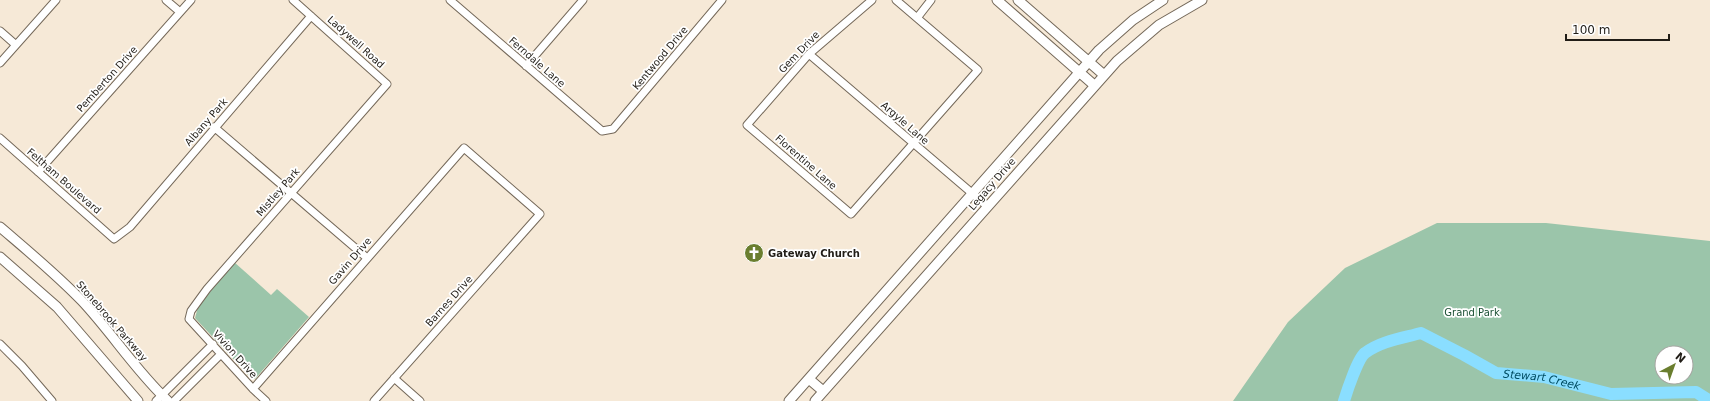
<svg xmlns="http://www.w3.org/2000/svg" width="1710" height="401" viewBox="0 0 1710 401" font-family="'DejaVu Sans',sans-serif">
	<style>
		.green { fill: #9bc5aa; fill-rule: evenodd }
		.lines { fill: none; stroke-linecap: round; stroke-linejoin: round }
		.river { stroke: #8adeff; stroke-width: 12 }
		.street-casing { stroke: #746859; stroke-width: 9 }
		.secondary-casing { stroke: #746859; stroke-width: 11 }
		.street { stroke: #fff; stroke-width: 7 }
		.secondary { stroke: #fff; stroke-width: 9 }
		.labels { text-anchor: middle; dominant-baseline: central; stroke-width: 3.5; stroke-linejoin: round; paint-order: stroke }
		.street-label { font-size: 10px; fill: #211d17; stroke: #fff }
		.poi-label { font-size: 10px; font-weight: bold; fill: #211d17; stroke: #fff; text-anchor: start }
		.park-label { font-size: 10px; fill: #1b5034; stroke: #fff }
		.water-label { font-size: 11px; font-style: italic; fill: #004d63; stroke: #fff }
	</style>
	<rect width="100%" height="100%" fill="#f6e9d7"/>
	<!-- green -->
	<path class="green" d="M1437,223H1546L1710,241V401H1233L1288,322L1345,268ZM1662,353H1686V377H1662Z
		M234,262L271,295L277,289L309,317L255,379L250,377L195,318L198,307Z"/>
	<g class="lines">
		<!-- river -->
		<path class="river" id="s1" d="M1344,401C1347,391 1358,358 1365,353C1381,341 1403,338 1421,333L1464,355L1496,373L1544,377L1611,394L1696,392L1710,401"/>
		<defs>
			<path id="street" d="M166,0L180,12
				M450,0L602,131L613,129L722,0
				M872,0L809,54L747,125L851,214L978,70L896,0
				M917,18L931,0
				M0,31L16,45
				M809,54L987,206
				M0,63L56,0
				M526,66L583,0
				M214,127L367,258
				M0,138L114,239L130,227L311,16
				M38,172L191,0
				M0,344L22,366L52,401
				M394,378L420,401
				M253,389L464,148L540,214L374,401
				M156,401L213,344
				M174,401L221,354
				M266,401L253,389L189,319L191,311L207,289L387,84L293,0"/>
			<path id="secondary" d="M997,0L1094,85
				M1018,0L1104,75
				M0,227C28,251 56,274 82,301C112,333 136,371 168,401
				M0,257L57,307L138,401
				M809,379L823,391
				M789,401L1099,50L1133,20L1163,0
				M815,401L1117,61L1159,25L1202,0"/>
		</defs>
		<!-- street casing -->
		<use href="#street" class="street-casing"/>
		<!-- secondary casing -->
		<use href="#secondary" class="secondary-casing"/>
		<!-- street -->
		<use href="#street" class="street"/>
		<!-- secondary -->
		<use href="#secondary" class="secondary"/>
	</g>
	<!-- icons -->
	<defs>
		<symbol id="church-disc" viewBox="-11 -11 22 22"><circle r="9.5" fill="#6a7e2f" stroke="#fff"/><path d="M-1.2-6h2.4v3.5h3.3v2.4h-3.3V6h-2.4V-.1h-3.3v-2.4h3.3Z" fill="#fff"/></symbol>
	</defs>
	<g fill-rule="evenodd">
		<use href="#church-disc" x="743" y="242" width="22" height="22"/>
	</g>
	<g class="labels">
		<!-- street labels -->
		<g class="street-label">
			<text transform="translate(356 42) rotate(42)">Ladywell Road</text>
			<text transform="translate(799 52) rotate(-46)">Gem Drive</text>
			<text transform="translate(660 58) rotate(-50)">Kentwood Drive</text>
			<text transform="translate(537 62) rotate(41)">Ferndale Lane</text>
			<text transform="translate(107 79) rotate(-48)">Pemberton Drive</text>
			<text transform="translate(206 122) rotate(-49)">Albany Park</text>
			<text transform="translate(905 123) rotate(41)">Argyle Lane</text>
			<text transform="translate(806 162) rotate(41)">Florentine Lane</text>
			<text transform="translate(64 181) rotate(41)">Feltham Boulevard</text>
			<text transform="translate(992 184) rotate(-49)">Legacy Drive</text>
			<text transform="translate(278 192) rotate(-49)">Mistley Park</text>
			<text transform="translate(350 261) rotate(-49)">Gavin Drive</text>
			<text transform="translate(449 301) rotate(-48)">Barnes Drive</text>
			<text transform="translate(112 321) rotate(49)">Stonebrook Parkway</text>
			<text transform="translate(235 354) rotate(48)">Vivion Drive</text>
		</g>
		<!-- poi labels -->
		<g class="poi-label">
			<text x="768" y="253">Gateway Church</text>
		</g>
		<!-- park labels -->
		<g class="park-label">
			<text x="1472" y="312">Grand Park</text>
		</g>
		<!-- water labels -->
		<g class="water-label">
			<text stroke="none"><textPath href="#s1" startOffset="244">Stewart Creek</textPath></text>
		</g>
	</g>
	<!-- north arrow -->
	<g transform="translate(1674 365) rotate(41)"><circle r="19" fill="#ffffff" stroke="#a6a5a2"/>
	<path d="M0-3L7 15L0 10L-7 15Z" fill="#6a7e2f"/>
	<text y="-6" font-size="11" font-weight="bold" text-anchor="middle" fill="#211d17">N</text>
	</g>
	<!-- scale -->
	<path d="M1566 34v6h103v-6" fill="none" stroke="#211d17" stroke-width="2"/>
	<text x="1572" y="34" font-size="12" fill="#211d17" stroke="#ffffff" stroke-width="3" paint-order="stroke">100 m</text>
</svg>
